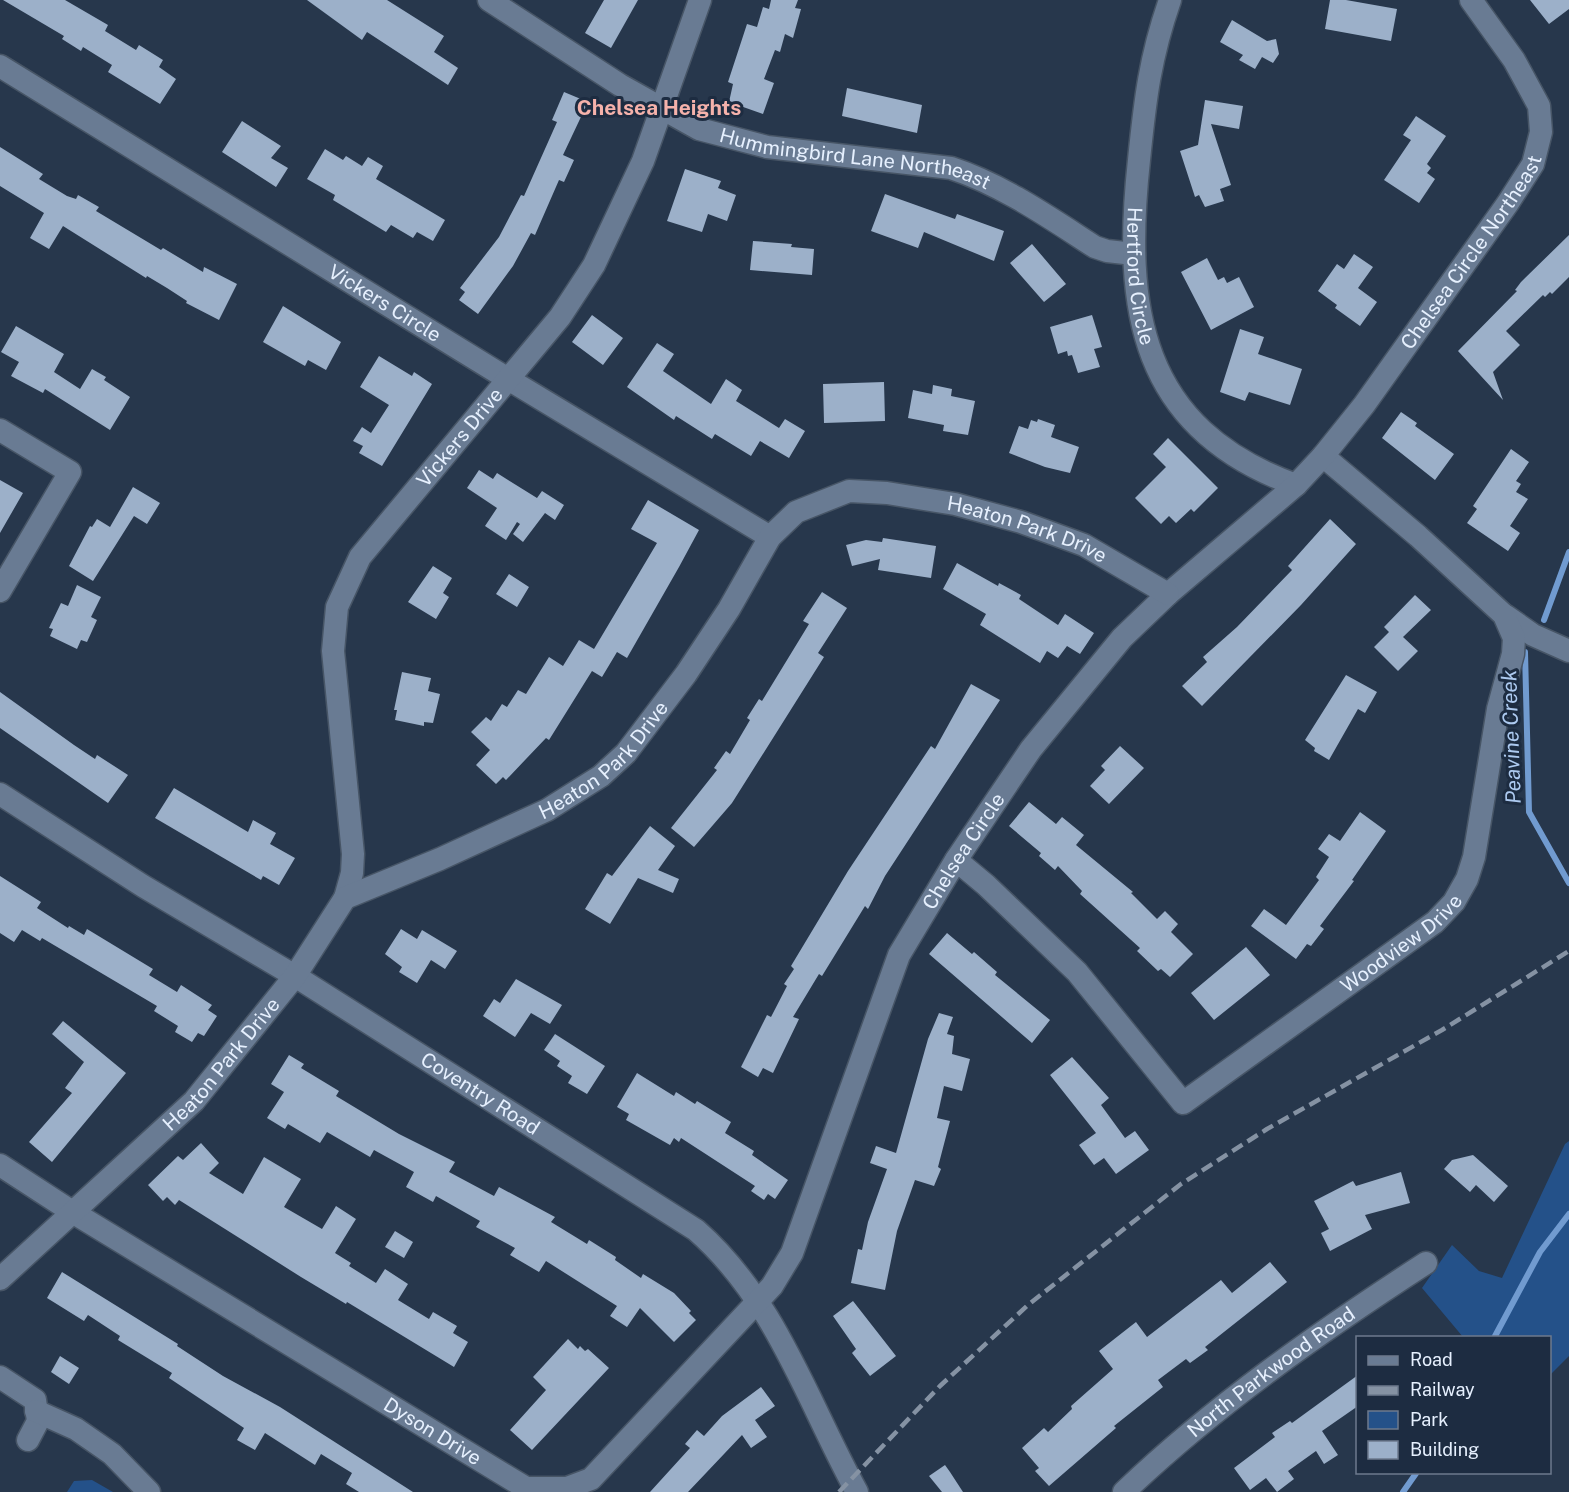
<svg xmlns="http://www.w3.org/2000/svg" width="1569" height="1492" viewBox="0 0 1569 1492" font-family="'Public Sans',sans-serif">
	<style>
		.green { fill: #245189 }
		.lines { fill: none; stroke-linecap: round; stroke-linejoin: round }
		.stream { stroke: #719bd0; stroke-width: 6 }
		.building { fill: #9cb0c9 }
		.minor-casing { stroke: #475566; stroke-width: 25 }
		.minor { stroke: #697b93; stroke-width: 22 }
		.rail { stroke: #8592a3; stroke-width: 4.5; stroke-dasharray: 12 6; stroke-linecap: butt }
		.labels { text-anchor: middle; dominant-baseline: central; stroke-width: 6; stroke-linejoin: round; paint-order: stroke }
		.street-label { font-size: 20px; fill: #e6f0fe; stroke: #1d2c41 }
		.neighbourhood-label { font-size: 21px; font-weight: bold; fill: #f5b2ab; stroke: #1d2c41 }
		.water-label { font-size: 21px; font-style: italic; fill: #adcaf0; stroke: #1d2c41 }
	</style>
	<rect width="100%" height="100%" fill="#27374c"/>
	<!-- green -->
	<path class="green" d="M1569,1141V1356L1550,1375V1338L1463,1337L1422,1288L1452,1245L1479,1271L1502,1278L1565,1144Z
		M92,1480L113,1492H67L74,1481Z"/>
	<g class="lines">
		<!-- stream -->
		<path class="stream" d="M1544,620L1569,552
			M1525,652L1529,812L1569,883
			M1494,1338L1540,1252L1569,1214
			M1403,1492L1417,1472"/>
	</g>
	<!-- building -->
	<path class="building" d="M3,0H65L108,25L105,31L136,50L139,45L163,60L159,67L176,79L160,104L108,72L112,65L83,47L81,51L62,39L64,36Z
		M307,0H387L444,36L434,52L458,68L448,85L367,32L362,40Z
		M604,0H638L611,48L585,33Z
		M771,0H798L795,8L801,9L793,38L785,34L780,52L775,50L764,79L774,83L763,114L729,102L733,84L728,82L747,24L757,27L763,7L769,9Z
		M1330,0H1346L1397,9L1391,41L1325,29Z
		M1530,0H1569V9L1549,24Z
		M1232,20L1267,41L1276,39L1279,54L1273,63L1262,57L1255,69L1239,60L1243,55L1220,42Z
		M847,88L922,105L917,133L842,116Z
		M564,92L588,102L563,155L574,160L564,182L559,180L535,235L531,233L513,266L478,314L459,300L465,292L460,288L499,237L521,195L524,196L557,122L552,120Z
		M1205,100L1243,106L1239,129L1211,124L1231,185L1220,189L1224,201L1205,207L1199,195L1195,197L1180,151L1198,145Z
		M1416,116L1446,136L1427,164L1431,168L1427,173L1435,179L1419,203L1384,180L1411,140L1403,135Z
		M242,121L281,146L271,158L288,168L276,187L222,152Z
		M0,147L43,174L39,179L67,196L76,199L78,195L99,207L96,211L161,250L163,248L203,272L204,267L237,284L219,320L186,303L187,301L167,288L147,276L146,278L63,226L49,249L30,238L44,213L0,186Z
		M325,149L343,160L346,156L362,166L368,157L383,166L376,179L445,220L433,241L417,232L413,238L391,225L386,232L333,200L335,195L307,179Z
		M685,169L721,181L718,188L736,195L727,221L708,214L702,232L667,221Z
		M885,194L955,219L957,214L1004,231L994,261L924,232L918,248L871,231Z
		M1569,235V277L1552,294L1550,292L1545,297L1543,295L1506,331L1520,345L1493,372L1503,400L1458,351L1517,291L1515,290L1521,282Z
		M753,241L792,244L791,247L814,249L812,275L750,270Z
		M1032,244L1066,284L1044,302L1010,263Z
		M1354,254L1373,267L1358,288L1377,302L1360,326L1335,308L1337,305L1318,291L1337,264L1344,269Z
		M1207,258L1218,280L1224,277L1227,283L1239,277L1254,307L1211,330L1181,272Z
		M283,306L341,342L326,370L308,360L305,366L263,342Z
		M592,315L623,338L603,365L572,342Z
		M1092,315L1102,347L1094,349L1100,367L1078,373L1072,355L1068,356L1067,351L1058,354L1050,327Z
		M16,326L64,354L54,372L80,389L92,369L106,377L104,380L130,397L110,430L45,389L43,393L11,376L19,362L1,352Z
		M1240,329L1264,337L1258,354L1302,369L1290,405L1249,392L1245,401L1220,392Z
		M657,343L674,354L663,371L711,404L726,379L742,390L736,401L779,428L785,419L805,431L789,458L760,441L751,456L715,434L712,439L676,416L674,420L627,387Z
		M379,356L412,376L414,372L432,384L382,466L359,453L363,446L353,441L362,427L371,433L389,405L360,387Z
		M884,382L885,421L824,423L823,384Z
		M933,385L952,389L951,396L975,401L968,435L943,431L944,425L908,418L913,390L932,394Z
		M1401,412L1417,423L1415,426L1454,454L1435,480L1382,438Z
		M1038,419L1055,425L1051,437L1079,447L1070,473L1045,467L1009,453L1019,426L1028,429L1031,420L1037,422Z
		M1168,438L1218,488L1194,512L1191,509L1176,523L1169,516L1161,524L1135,498L1166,467L1153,454Z
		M1511,449L1529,462L1516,481L1521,484L1516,492L1528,499L1510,526L1520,533L1508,551L1467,523L1477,509L1473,506Z
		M479,470L493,479L497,473L537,498L542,491L564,505L555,520L545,513L523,542L513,534L520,524L517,522L506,540L485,526L497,508L467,488Z
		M0,480L23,493L0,533Z
		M133,487L160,503L147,524L134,516L93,581L69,566L90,526L92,527L97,519L110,527Z
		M648,500L699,530L679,567L627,658L617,652L602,677L592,671L549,740L546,738L506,780L503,777L496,784L476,765L490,750L471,732L486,717L491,721L502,704L507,707L518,690L526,694L549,657L563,666L579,640L594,649L657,543L631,529Z
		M1330,519L1356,544L1301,605L1202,706L1182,686L1207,662L1203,657L1237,627L1292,570L1288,566Z
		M883,538L936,546L931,578L878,570L880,559L852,566L846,545L866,540L882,542Z
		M957,563L998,586L999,583L1021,595L1019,599L1058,625L1065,614L1094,633L1080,654L1067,646L1058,658L1047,651L1040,663L980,625L986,614L943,589Z
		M433,566L452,578L443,593L449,597L436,619L408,602Z
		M509,574L529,587L517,607L496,594Z
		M77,585L101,597L91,617L97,620L87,642L81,640L77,649L50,636L53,629L49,628L61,603L68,606Z
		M822,592L847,608L818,653L824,657L732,803L694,847L671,828L717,770L714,768L726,751L730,754L750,720L747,718L759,699L762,701L809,624L803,621Z
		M1415,595L1431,610L1403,637L1418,651L1398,671L1374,647L1389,632L1384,627Z
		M402,672L431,678L428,691L440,694L433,723L424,722V726L395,720L397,710H394Z
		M1346,675L1377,692L1365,713L1358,709L1329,760L1314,751L1315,748L1305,740Z
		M971,684L1000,700L885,876L868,909L865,906L822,976L819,974L793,1017L799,1019L773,1073L763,1068L758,1077L741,1067L767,1015L771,1017L787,986L784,984L794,969L791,966L848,871L931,746L935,749Z
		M0,692L74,745L95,759L97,755L128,775L108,803L0,728Z
		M1120,746L1144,768L1109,804L1090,786L1105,770L1101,766Z
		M174,788L248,832L253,820L276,833L270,844L295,858L279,885L263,876L261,880L155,818Z
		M1029,802L1056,824L1062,817L1084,835L1076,845L1133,892L1131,893L1157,919L1165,911L1178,924L1171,932L1193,954L1170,977L1161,969L1158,971L1137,951L1140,948L1080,894L1082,891L1058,866L1055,870L1039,856L1041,853L1009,826Z
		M1360,812L1386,831L1352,880L1354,881L1320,926L1324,929L1311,946L1307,944L1296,959L1251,926L1264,909L1286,925L1319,880L1316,877L1329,857L1318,849L1329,834L1340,841Z
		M650,826L675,846L658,870L679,879L673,893L638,878L610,924L585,909L607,873L612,876Z
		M0,876L41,902L37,908L68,928L69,926L84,935L87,929L153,969L149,975L177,992L181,985L212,1005L208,1010L217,1016L204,1036L198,1033L192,1042L175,1032L178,1026L154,1011L157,1006L42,938L40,941L22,930L14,942L0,933Z
		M401,929L417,939L422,930L457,951L445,969L431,960L417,983L399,972L402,967L385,954Z
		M947,933L972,954L974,952L997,972L995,975L1050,1020L1032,1043L929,954Z
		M1246,947L1270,975L1214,1020L1191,993Z
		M516,979L562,1005L550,1024L531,1013L515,1037L483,1016L494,999L500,1003Z
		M939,1013L953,1017L947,1034L954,1036L952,1054L970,1059L962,1091L944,1086L937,1118L950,1121L938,1167L941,1169L934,1186L915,1180L897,1231L885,1290L851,1283L858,1249L862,1250L868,1222L887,1169L870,1163L876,1146L896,1153L928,1039Z
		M63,1021L126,1073L52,1162L29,1142L72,1093L65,1088L84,1062L52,1034Z
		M555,1034L605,1066L587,1094L568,1083L572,1076L557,1066L560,1061L544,1050Z
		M289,1055L304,1064L301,1068L339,1091L336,1096L399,1134L455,1162L449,1172L494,1196L499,1187L555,1217L551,1222L587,1244L589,1240L616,1257L615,1260L641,1278L643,1274L674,1293L691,1311L689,1313L696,1320L674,1342L640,1308L627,1327L610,1316L617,1306L546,1261L539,1272L510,1255L515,1248L476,1227L480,1221L436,1196L433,1202L406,1187L414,1172L374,1150L370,1157L327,1132L320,1143L288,1124L285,1129L267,1118L284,1092L271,1084Z
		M1072,1057L1109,1098L1101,1105L1125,1138L1135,1131L1149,1150L1116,1174L1104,1158L1094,1165L1079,1145L1096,1133L1050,1075Z
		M637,1073L674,1096L676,1092L695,1104L697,1101L731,1122L725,1133L754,1151L752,1155L788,1180L775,1199L768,1194L764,1200L751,1191L755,1186L681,1138L679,1142L674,1138L670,1145L626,1120L629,1114L617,1107Z
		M201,1143L219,1163L209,1173L243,1194L264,1157L301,1179L284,1207L322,1229L336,1206L356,1219L335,1253L351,1263L349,1266L376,1283L385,1269L408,1284L398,1300L429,1319L433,1312L457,1326L453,1333L468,1342L454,1367L347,1302L346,1304L301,1277L179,1200L175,1205L167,1197L163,1201L148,1185L178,1156L183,1160Z
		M1473,1155L1508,1186L1494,1202L1476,1185L1470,1192L1444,1169L1452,1160Z
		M1401,1172L1410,1203L1365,1215L1372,1229L1330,1251L1321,1233L1329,1229L1314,1201L1353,1181L1356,1186Z
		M395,1231L413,1242L404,1258L385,1247Z
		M1270,1262L1287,1282L1205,1347L1208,1350L1190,1363L1186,1359L1158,1380L1163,1387L1114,1426L1116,1428L1049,1486L1035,1471L1039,1468L1022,1448L1044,1428L1048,1432L1072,1409L1071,1406L1113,1369L1099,1351L1136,1322L1147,1337L1221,1280L1232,1293Z
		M62,1272L178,1344L177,1346L223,1376L280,1407L413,1492H359L346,1484L352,1473L321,1454L315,1465L265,1433L255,1450L237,1440L244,1428L169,1378L172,1373L118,1340L120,1336L88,1315L84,1321L47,1298Z
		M853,1301L896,1356L870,1376L852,1353L856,1349L833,1316Z
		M568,1339L578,1349L580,1346L585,1351L588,1349L609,1368L532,1450L510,1430L546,1390L533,1377Z
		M60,1356L79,1368L69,1384L51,1372Z
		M1358,1375V1406L1322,1431L1338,1455L1324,1464L1316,1451L1288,1471L1294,1479L1277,1492L1266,1478L1250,1490L1234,1468L1275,1437L1272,1433L1290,1421L1292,1423Z
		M761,1387L775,1406L755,1420L767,1437L751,1448L742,1435L688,1492H650L690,1448L685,1444L697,1430L704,1436L722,1416Z
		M945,1465L950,1472L963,1492H942L929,1476Z"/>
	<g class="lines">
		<defs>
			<g id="minor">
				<path id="s1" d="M489,0L620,85L699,129L767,147L951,168C1003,185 1050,218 1095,247L1107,251L1134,254"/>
				<path id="s2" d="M1170,0C1150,57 1145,100 1139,160C1123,308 1139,429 1296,485"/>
				<path id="s3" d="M0,66L508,379L770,537"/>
				<path d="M0,430L70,472L0,591"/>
				<path d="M1506,616L1533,635L1569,651"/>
				<path id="s4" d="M0,794L143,886L295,976L696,1230C776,1300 807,1401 857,1492"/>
				<path id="s5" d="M956,860L986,885L1077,972L1183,1103L1435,922L1454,902L1467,879L1474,857L1498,709L1513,654L1514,638L1504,615L1418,536L1323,456"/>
				<path id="s6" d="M345,898L352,873L353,854L333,651L337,607L360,557L560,317L594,265L643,161L700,0"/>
				<path id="s7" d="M0,1165L74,1213L526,1488H567L591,1479L772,1286L792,1253L899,955L956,860L1031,749L1122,638L1168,594L1296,485L1323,456L1364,405L1508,203L1533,164L1541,132L1539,106L1514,60L1471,0"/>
				<path id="s8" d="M0,1279L194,1101L295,976L345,898L440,859L547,810L601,776L626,753L686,674L729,609L770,537L796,512L849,491L887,493L955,504L1021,522L1084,545L1168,594"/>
				<path d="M0,1377L35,1400L38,1421L28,1440"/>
				<path d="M36,1411L76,1429L112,1454L149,1492"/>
				<path id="s9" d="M1124,1492C1215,1405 1321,1331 1426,1263"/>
			</g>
		</defs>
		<!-- minor casing -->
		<use href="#minor" class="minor-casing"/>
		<!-- minor -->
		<use href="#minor" class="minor"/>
		<!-- rail -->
		<path class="rail" d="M839,1492L940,1386L1028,1305L1181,1184L1267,1129L1442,1030L1569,951"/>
	</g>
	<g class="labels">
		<!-- street labels -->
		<g class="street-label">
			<text stroke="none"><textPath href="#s1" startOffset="406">Hummingbird Lane Northeast</textPath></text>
			<text stroke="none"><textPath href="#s7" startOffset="2216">Chelsea Circle Northeast</textPath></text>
			<text stroke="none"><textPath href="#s2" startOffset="280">Hertford Circle</textPath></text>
			<text stroke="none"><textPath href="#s3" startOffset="452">Vickers Circle</textPath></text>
			<text stroke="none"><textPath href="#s6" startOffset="504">Vickers Drive</textPath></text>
			<text stroke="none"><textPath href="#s8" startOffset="1371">Heaton Park Drive</textPath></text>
			<text stroke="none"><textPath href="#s8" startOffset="813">Heaton Park Drive</textPath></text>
			<text stroke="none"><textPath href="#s7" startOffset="1426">Chelsea Circle</textPath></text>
			<text stroke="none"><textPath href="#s5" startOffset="604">Woodview Drive</textPath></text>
			<text stroke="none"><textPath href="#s8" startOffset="309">Heaton Park Drive</textPath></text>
			<text stroke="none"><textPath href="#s4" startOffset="566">Coventry Road</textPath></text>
			<text stroke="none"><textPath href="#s9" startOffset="190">North Parkwood Road</textPath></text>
			<text stroke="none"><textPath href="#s7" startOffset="508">Dyson Drive</textPath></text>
		</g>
		<!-- neighbourhood labels -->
		<g class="neighbourhood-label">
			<text x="659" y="107">Chelsea Heights</text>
		</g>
		<!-- water labels -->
		<g class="water-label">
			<text transform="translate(1511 737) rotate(-92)">Peavine Creek</text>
		</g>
	</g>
	<!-- legend -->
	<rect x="1356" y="1336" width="195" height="138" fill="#1d2c41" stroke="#6d7a8d" stroke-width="1.5"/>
	<rect x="1368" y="1356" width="30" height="9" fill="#697b93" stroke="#6d7a8d" stroke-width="1.5"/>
	<text x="1410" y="1366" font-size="18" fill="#e6f0fe">Road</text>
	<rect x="1368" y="1386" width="30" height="9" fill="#8592a3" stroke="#6d7a8d" stroke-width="1.5"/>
	<text x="1410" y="1396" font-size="18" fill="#e6f0fe">Railway</text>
	<rect x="1368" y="1411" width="30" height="18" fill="#245189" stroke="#6d7a8d" stroke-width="1.5"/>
	<text x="1410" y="1426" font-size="18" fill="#e6f0fe">Park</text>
	<rect x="1368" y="1441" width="30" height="18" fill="#9cb0c9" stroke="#6d7a8d" stroke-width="1.5"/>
	<text x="1410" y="1456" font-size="18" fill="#e6f0fe">Building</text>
</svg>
